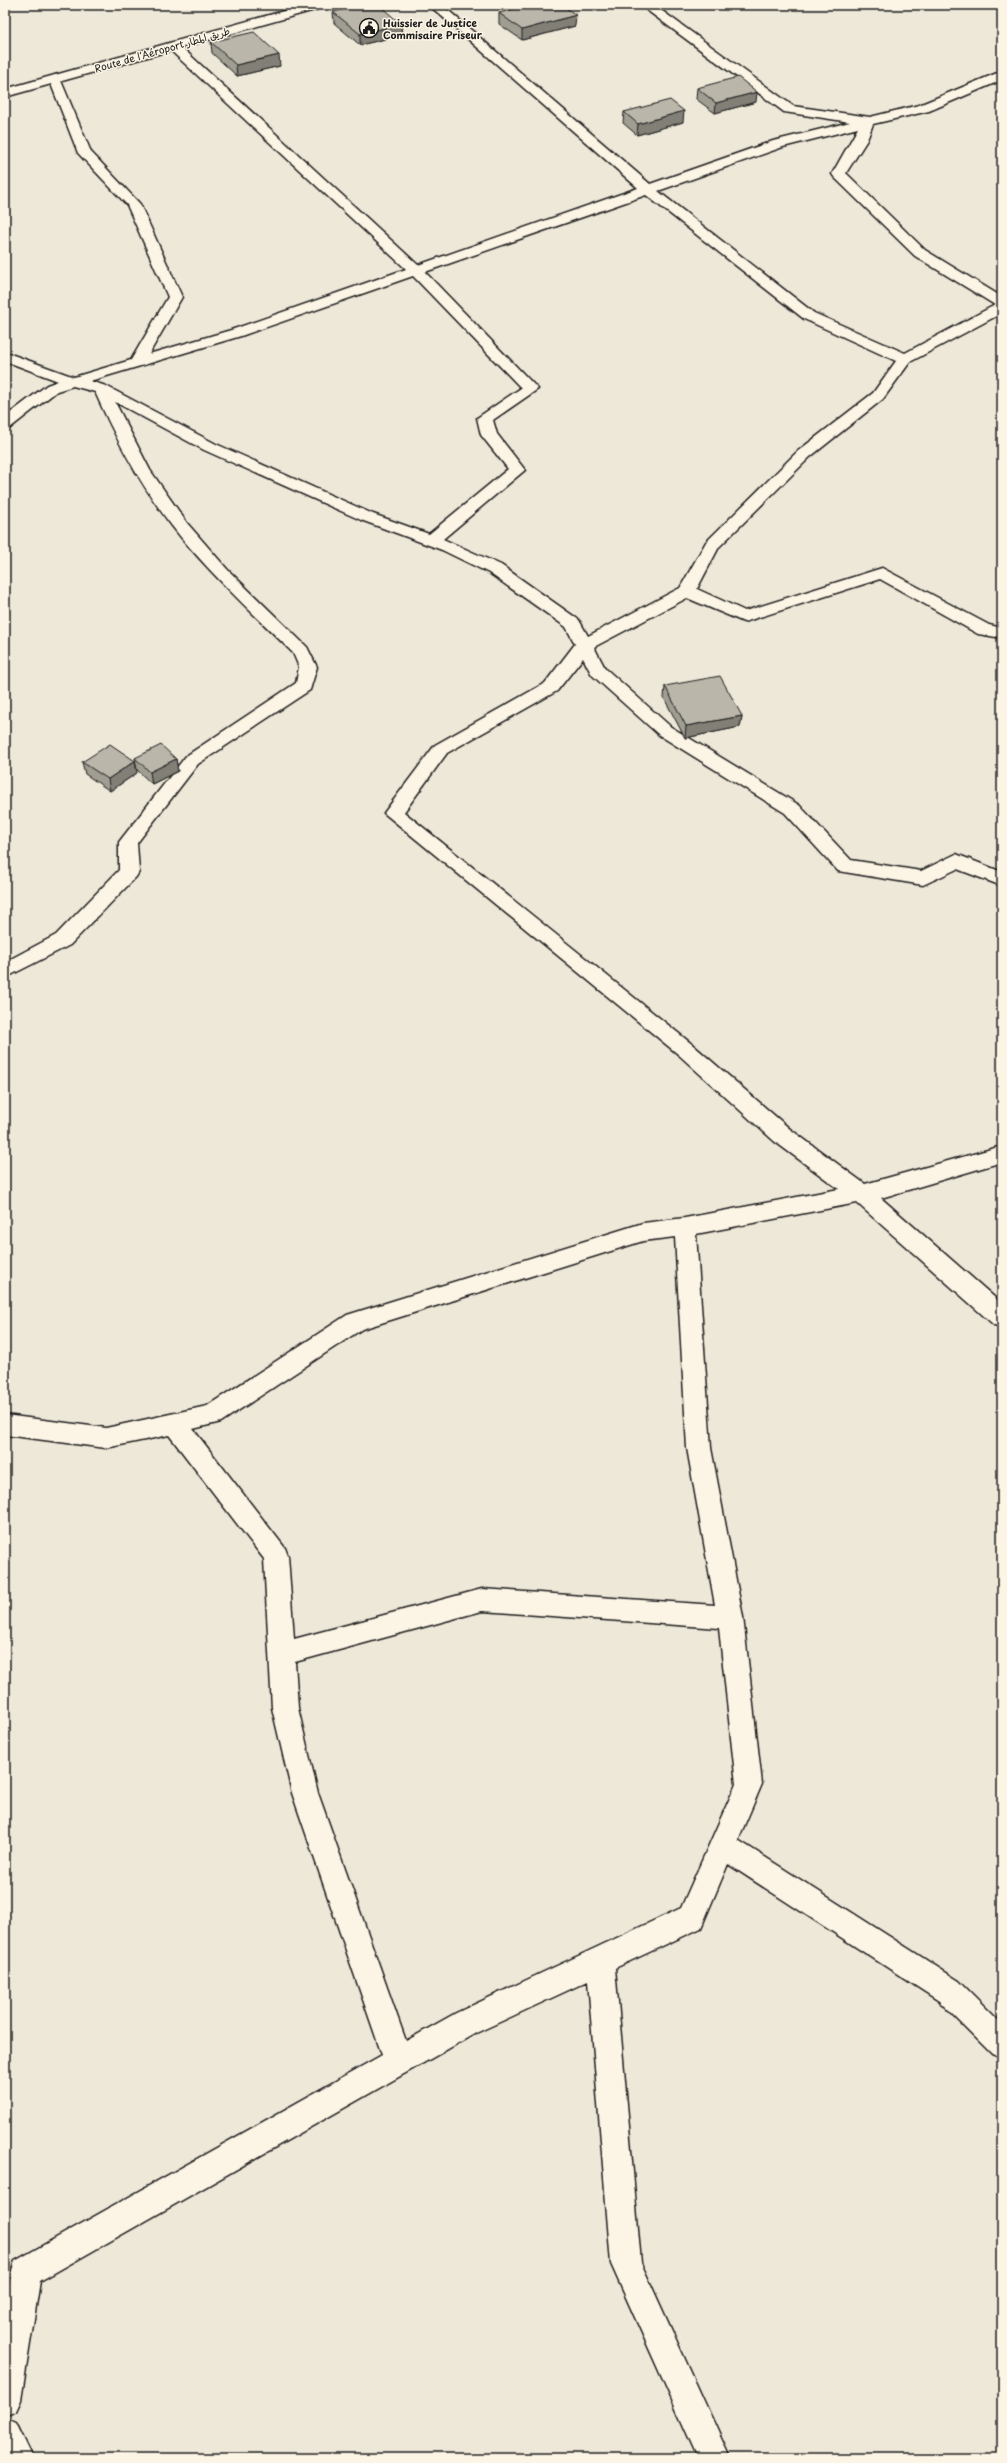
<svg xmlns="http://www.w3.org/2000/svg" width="1007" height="2463" viewBox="0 0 1007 2463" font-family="'Playpen Sans','Playpen Sans Arabic',sans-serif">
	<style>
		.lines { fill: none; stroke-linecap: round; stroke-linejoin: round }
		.street-casing { stroke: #1c1c1c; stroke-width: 3 }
		.secondary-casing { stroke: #1c1c1c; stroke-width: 3 }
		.street { fill: #fcf5e5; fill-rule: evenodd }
		.secondary { fill: #fcf5e5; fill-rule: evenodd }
		.wall { fill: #a09d92; stroke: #1c1c1c }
		.shaded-wall { fill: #827f77; stroke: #1c1c1c }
		.building { fill: #bab6aa; stroke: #1c1c1c }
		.labels { text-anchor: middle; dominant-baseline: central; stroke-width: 3; stroke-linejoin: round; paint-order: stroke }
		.far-poi-label { font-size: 10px; font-weight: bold; fill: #1c1c1c; stroke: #fcf5e5; text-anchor: start }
		.far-street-label { font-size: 10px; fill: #1c1c1c; stroke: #fcf5e5 }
	</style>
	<rect width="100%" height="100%" fill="#eee8d9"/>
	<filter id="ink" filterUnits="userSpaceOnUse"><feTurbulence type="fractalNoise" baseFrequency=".025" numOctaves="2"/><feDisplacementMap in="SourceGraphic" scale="8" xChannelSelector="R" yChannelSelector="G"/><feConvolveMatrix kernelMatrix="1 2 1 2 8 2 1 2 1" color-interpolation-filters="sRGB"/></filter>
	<g filter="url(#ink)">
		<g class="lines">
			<defs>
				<path id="street" d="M429,5H442L650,184L773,141L850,122L784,112L640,5H654L793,106L870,117L919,105L1002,71V80L929,111L873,124L867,140L846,173L925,250L1002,297V313L910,362L883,399L810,457L719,547L697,589L745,611L882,568L989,625L1002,628V638L978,634L880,579L744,622L687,598L594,647L605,668L671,727L799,805L851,860L921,871L956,854L1002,872V886L957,869L923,885L838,871L785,813L659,735L592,675L583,658L557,691L447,753L404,812L693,1045L790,1129L865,1184L1002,1146V1162L881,1198L1002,1304V1327L994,1325L857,1203L696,1234L711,1448L743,1617L762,1784L738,1840L959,1981L1002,2024V2058L992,2054L939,2001L728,1864L701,1928L615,1968L641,2263L730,2458H698L611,2264L588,1981L476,2033L40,2281L21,2400L16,2411L5,2416C5,2370 0,2303 15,2261L382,2055L292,1793L272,1708L264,1559L169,1435L106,1448L5,1435V1415L106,1428L207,1406L347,1315L643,1223L685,1218L839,1189L774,1141L679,1055L384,813L435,745L545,683L575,644L566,627L489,573L442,550L361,520L204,450L115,402L150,470L187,523L227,569L307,647L317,667L310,690L198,764L137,843L139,872L136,877L70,945L5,978V962L56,935L119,870V842L186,756L296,683L299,667L293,653C259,619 223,586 191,549C150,503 120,448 95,392L73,386L57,391L10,428L5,430V417L47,385L58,381L5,361V352L74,377L131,360L168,297L127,205L78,153L49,79L55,75L59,76L91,152L140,204L182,297L149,354L231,330L406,269L169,49L167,46L169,43H177L418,265L638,188ZM858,128L832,174L834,177L915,256L995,305L905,353L814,313L658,191L783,147ZM646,195L804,319L896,361L873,393L798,451L706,542L680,588L588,636L579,620L501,565L443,539L525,470L497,434L493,420L538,389L425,272ZM413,276L521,388L477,418L481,435L508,469L429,534L373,514L216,444L106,386L90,381L241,336ZM675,1237L687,1448L715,1605L482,1589L294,1639L288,1556L285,1548L193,1429L221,1422L362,1329L643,1241ZM482,1611L719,1628L736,1784L681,1908L456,2013L406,2041L318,1793L298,1708L295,1662Z
					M5,2418L16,2423L33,2458H5Z"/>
				<path id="secondary" d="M305,5H324L322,8L5,97V89Z"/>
			</defs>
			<!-- street casing -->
			<use href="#street" class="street-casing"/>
			<!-- secondary casing -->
			<use href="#secondary" class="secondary-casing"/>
			<!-- street -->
			<use href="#street" class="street"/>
			<!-- secondary -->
			<use href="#secondary" class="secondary"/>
		</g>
		<!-- wall -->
		<path class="wall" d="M950,5H971L958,9Z
			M333,12L402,35L360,45L334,23Z
			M499,13L575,26L522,40L499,24Z
			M211,42L280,66L237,76L212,53Z
			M697,88L756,102L715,113L696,99Z
			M624,112L683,122L637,135L623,123Z
			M665,686L742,716L740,727L685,738L664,698Z
			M135,758L176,759L178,771L152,784L137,770Z
			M82,762L137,773L110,791L85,774Z"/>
		<!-- shaded-wall -->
		<path class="shaded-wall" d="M959,5H971L958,9Z
			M576,15L575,26L522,40V30Z
			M401,24L402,35L360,45V34Z
			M279,55L280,66L237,76L236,65Z
			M757,92L756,102L715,113L716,103Z
			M684,111L683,122L637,135L638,124Z
			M742,716L740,727L685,738L686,726Z
			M176,759L178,771L152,784L150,772Z
			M135,761L137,773L110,791L108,779Z"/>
		<!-- building -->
		<path class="building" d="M362,5H379L401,24L360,34L333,12Z
			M529,5H562L576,15L522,30L499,13Z
			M254,32L279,55L236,65L211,42Z
			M738,77L757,92L716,103L697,88Z
			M670,100L684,111L638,124L624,112Z
			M720,676L742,716L686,726L665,686Z
			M110,744L135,761L108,779L82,762Z
			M161,745L176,759L150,772L135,758Z"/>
	</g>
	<!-- icons -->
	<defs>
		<symbol id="civic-ring" viewBox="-11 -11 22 22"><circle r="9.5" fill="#fcf5e5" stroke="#1c1c1c" stroke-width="1.5"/><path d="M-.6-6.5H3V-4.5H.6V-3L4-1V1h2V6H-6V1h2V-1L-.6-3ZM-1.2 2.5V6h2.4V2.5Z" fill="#1c1c1c"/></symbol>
	</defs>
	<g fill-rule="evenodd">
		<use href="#civic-ring" x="358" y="17" width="22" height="22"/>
	</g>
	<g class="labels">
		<!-- far-poi labels -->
		<g class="far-poi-label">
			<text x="383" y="22">Huissier de Justice<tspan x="383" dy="12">Commisaire Priseur</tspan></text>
		</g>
		<!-- far-street labels -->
		<g class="far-street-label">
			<text transform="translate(162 49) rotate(-16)">Route de l'Aéroport طريق المطار</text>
		</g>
	</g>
	<!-- margin -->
	<rect width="1007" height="2463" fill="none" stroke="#fcf5e5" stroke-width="20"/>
	<rect x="10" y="10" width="987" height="2443" fill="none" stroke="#1c1c1c" stroke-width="1.5" filter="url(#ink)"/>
</svg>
